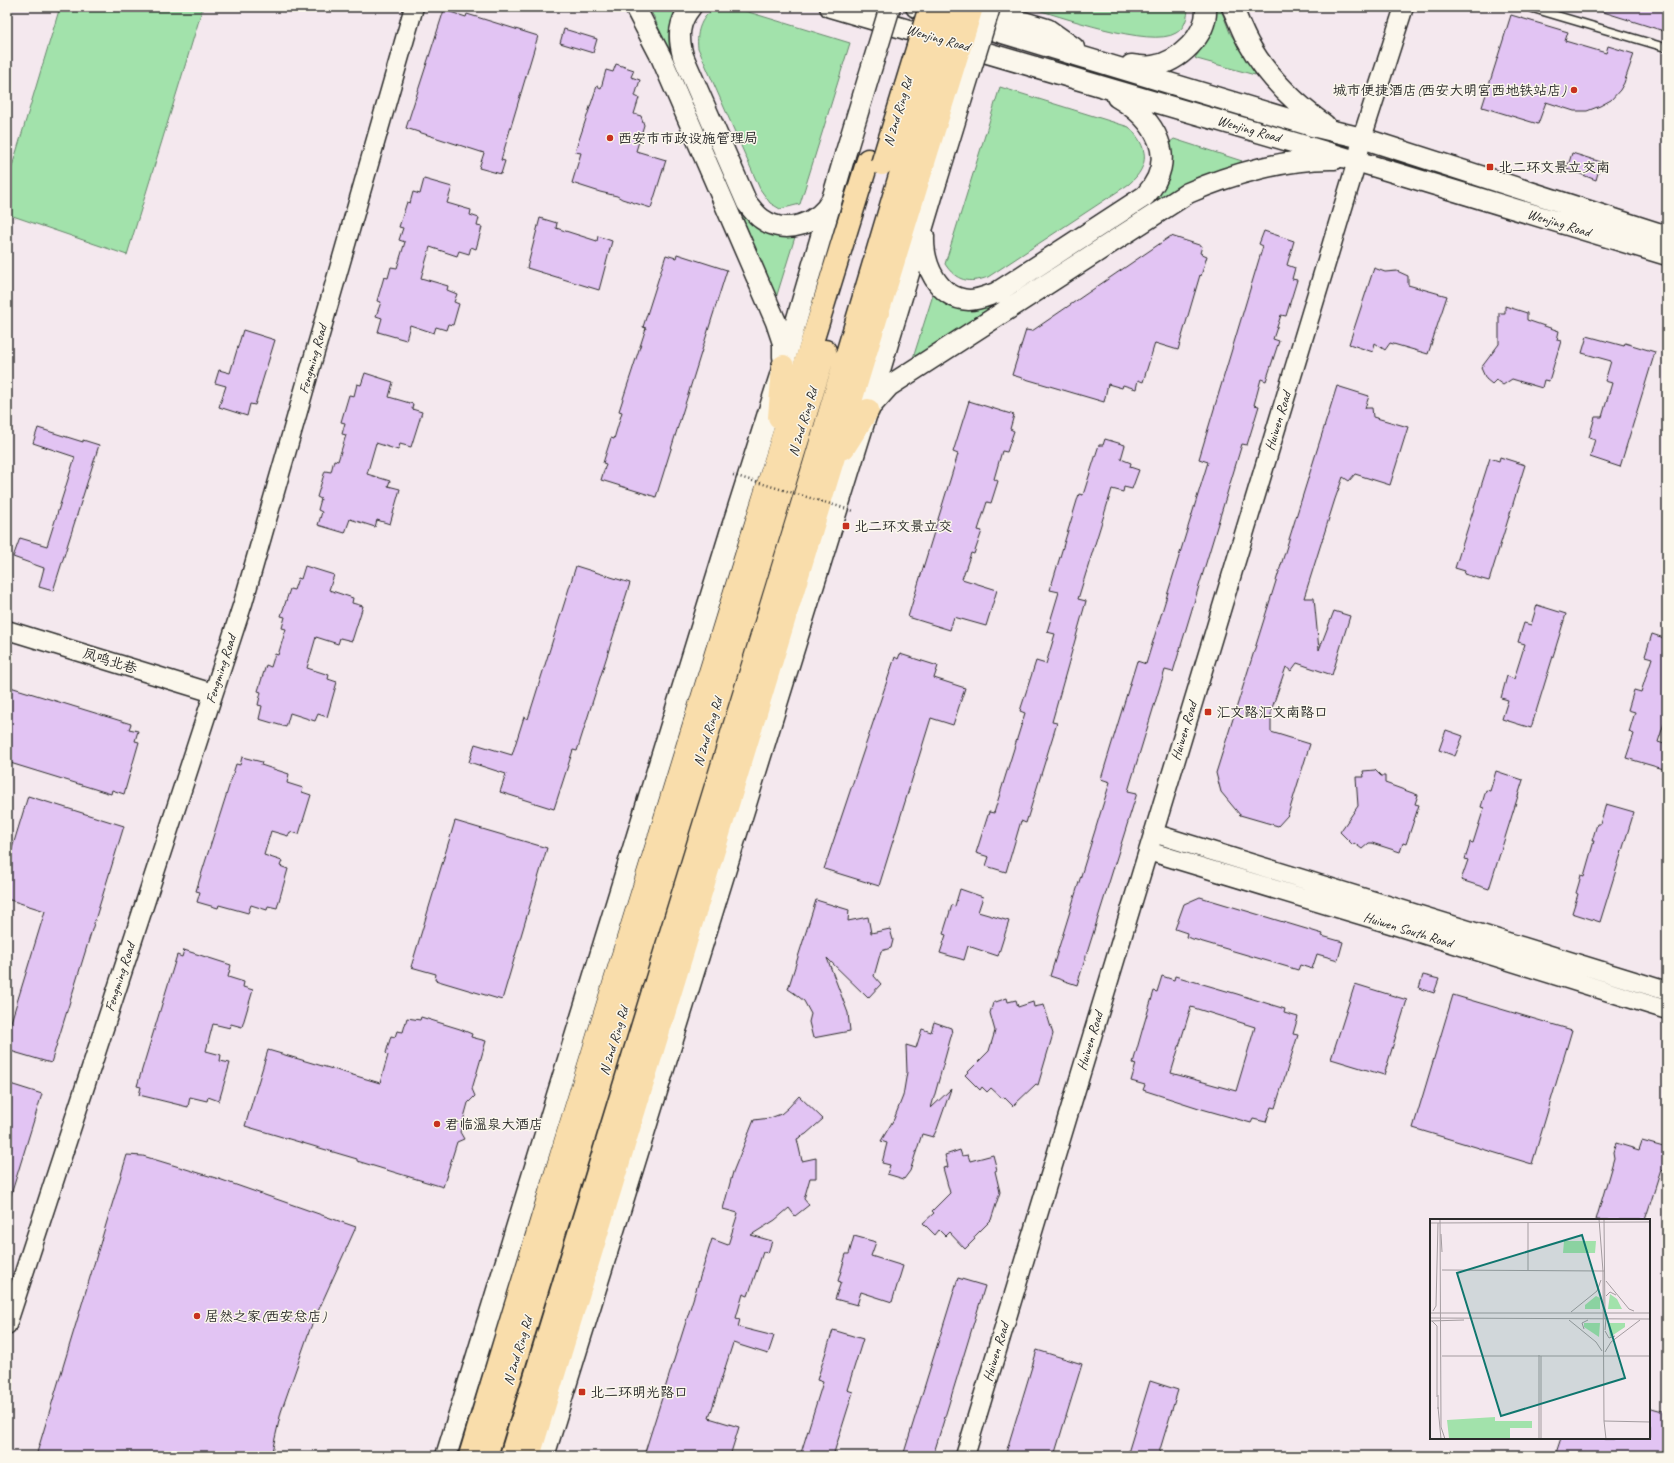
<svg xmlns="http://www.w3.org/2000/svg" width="1674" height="1463" viewBox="0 0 1674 1463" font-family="Caveat,'LXGW WenKai TC',sans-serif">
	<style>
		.green { fill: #a2e2ab; stroke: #66866b }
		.building { fill: #e2c4f3; stroke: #2b2b2b; fill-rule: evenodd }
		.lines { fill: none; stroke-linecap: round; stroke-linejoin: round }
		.service-casing { stroke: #2b2b2b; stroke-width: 10 }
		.tertiary-casing { stroke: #2b2b2b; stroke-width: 21 }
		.secondary-casing { stroke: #2b2b2b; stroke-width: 23 }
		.trunk-casing { stroke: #2b2b2b; stroke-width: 25 }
		.service { stroke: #fbf7ec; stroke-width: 7 }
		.tertiary { stroke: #fbf7ec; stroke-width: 18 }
		.secondary { stroke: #fbf7ec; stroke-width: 20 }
		.trunk { stroke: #f9ddab; stroke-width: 22 }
		.secondary-bridge-casing { stroke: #2b2b2b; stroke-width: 23; stroke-linecap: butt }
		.trunk-bridge-casing { stroke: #2b2b2b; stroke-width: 25; stroke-linecap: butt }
		.path-bridge { stroke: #2b2b2b; stroke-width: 2.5; stroke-dasharray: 1 3; stroke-linecap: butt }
		.secondary-bridge { stroke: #fbf7ec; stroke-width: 20 }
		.trunk-bridge { stroke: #f9ddab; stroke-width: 22 }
		.poi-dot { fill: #c8321e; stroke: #fbf7ec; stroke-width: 1.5 }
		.labels { text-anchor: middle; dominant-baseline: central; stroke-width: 3; stroke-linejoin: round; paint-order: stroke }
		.street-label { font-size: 14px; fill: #2b2b2b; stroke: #fbf7ec }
		.poi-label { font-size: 14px; fill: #2b2b2b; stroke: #fbf7ec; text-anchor: start }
		.inset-road { fill: none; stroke: #a49ca0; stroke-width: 1 }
		.view { fill: #0f766e; fill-opacity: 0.15; stroke: #0f766e; stroke-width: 2 }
		.inset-edge { fill: none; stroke: #2b2b2b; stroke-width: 2 }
	</style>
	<rect width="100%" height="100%" fill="#f4e8ee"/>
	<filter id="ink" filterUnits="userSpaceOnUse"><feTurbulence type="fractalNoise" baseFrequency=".025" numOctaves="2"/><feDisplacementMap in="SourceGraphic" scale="8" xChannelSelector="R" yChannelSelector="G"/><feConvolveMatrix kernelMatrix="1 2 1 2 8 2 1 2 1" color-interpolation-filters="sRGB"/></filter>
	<g filter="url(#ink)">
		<!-- green -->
		<path class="green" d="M60,7H203L127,255L7,214V183Z
			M648,7H679C668,23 668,37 670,55L654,17Z
			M717,7H732L850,43L800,204L780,209L770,203L760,189L698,48C696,31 701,16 717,7Z
			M1028,7H1188C1188,17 1185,28 1176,33C1151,49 1057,15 1028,7Z
			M1215,7H1220L1230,33L1255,73V75L1197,59L1195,58L1210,35L1214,21Z
			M1000,87L1129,127C1148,147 1151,165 1129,184L988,277C969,284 956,281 945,264Z
			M1174,139L1242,161L1238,164L1192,180L1142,210C1162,191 1179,174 1169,143Z
			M742,216C747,219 750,223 754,226C766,235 780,239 795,237L776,298Z
			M933,295C952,311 974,313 996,304L913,358Z"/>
		<!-- building -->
		<path class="building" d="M1597,7H1667V32L1597,10Z
			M444,10L466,17L467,14L538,36L501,160L505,161L501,174L479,168L484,153L406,128Z
			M1511,15L1568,32L1565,41L1606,53L1608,46L1634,54L1624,83L1620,90L1611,100L1600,106L1587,111H1574L1546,102L1538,124L1482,107Z
			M564,29L597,39L593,53L560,43Z
			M616,64L634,70L631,77L640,80L635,96L639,98L634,114L641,116L644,125L636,151L666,160L651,208L622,199L617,196L600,192L572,183L581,153L575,152L597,86L601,88L606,70L613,72Z
			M1572,153L1601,162L1596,180L1567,169Z
			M424,179L452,187L447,203L471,210L470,215L479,218L477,226L482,227L476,249L471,247L469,254L459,251L457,256L430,247L421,278L448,286L447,290L457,294L454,302L459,304L453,325L448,324L446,330L436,327L434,333L410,325L406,340L378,332L382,318L376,316L381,302L377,301L384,277L388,278L391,267L397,268L405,242L399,240L403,228L399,227L407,202L410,203L413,192L420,194Z
			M540,218L557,223L556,228L597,241L598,236L612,241L599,290L527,268Z
			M1264,231L1294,241L1287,265L1295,268L1292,279L1297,280L1286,316L1281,315L1273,339L1279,341L1266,381L1261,379L1254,405L1259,406L1247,445L1242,444L1173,672L1165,670L1128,791L1137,793L1077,985L1050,976L1110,782L1101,779L1115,733L1137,661L1146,664L1208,462L1199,459L1263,246L1259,244Z
			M1171,236L1202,246L1200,253L1207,256L1201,276L1200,275L1178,350L1155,343L1143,382L1138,380L1136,389L1123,385L1122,388L1108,384L1104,402L1012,375L1026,330L1032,331Z
			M677,254L727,270L656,497L601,480L606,464L603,463L611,438L614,439L622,412L619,411L646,328L643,327L666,255L676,258Z
			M1374,268L1385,272L1397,271L1408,276V285L1447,296L1428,354L1390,343L1385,350L1375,343L1373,352L1349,344Z
			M1505,306L1527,313V320L1559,331L1557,340L1561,341L1549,381L1544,380L1542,388L1512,379L1503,385L1496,380L1492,384L1486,379L1481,368L1499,344V313H1505Z
			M243,330L275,340L255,405L250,404L247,416L219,407L226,386L215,383L219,370L230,373Z
			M1587,336L1624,346L1625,343L1655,352L1620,467L1590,457L1595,439L1589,437L1595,417H1602L1612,383L1605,381L1611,361L1582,353Z
			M365,373L393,382L389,397L413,404L412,409L422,412L411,447L400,444L398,450L376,443L367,474L390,481L388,486L400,489L390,524L377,520L375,527L350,519L345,533L318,525L322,512L318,510L321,499L317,497L325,471L331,472L334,460L338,461L346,435L342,434L345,423L341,422L349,395L354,396L357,384L361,385Z
			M1337,386L1369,396L1365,408H1372L1373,417L1408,427L1390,485L1355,474L1349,481L1343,477L1335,499L1304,598H1314L1319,650L1334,611L1350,616L1332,675L1297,663L1291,671L1286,667L1271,711V732L1310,744L1288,815L1278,826L1240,815L1221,792L1216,773Z
			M969,401L1014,415L1010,429L1014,431L1007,452L1002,451L994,479L998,481L991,503L987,502L978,530L982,531L974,554L971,553L962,579L997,590L986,626L954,617L950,630L908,617L958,454L953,452Z
			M38,428L83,442V440L99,445L53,591L39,587L44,568L13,557L20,538L47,546L75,457L33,443Z
			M1105,439L1125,445L1121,459L1131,463L1130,467L1139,470L1132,489L1124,487L1123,492L1112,489L1078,599L1086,601L1052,722L1057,723L1026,823L1021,821L1006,872L986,866L989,857L976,853L989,812L994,813L1025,713L1020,711L1036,661L1046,664L1055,634L1047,632L1059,592L1050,590L1079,494L1083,495L1097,451L1099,445H1103Z
			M1500,457L1525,465L1489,581L1464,574L1465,571L1455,568L1490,458L1499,461Z
			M305,566L334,575L329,590L353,598L352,603L363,606L352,641L340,638L338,644L316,637L307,668L329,675L328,679L337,682L327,717L318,714L315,721L290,713L286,727L259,719L262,706L258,705L261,692L258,691L266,665L271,667L275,654L278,655L286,629L282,628L285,617L281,616L290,589L294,590L298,578L301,579Z
			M576,566L630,583L577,751L573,750L554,809L500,792L506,774L469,762L475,744L512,755L524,717L528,719Z
			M1537,605L1566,614L1531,728L1502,719L1508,700L1501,698L1507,676L1514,679L1525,644L1518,642L1524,623L1531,625Z
			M1652,634L1667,639V714L1658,742L1667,745V770L1626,758L1634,734L1629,732L1635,712L1628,710L1634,690L1641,692L1652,658L1645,656Z
			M900,654L938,666L934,678L965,688L953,725L931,718L879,886L824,869L891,669L895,657L898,659Z
			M7,686L131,724L129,729L138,731L135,741L139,742L124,794L112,790L111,794L7,762Z
			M1446,730L1463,736L1455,756L1439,750Z
			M242,757L262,762L261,765L289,774L287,783L303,788L302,792L311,795L299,834L290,832L288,836L271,831L264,855L282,861L280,866L288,869L277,908L268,906L267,910L251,905L248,913L219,905L218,908L197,902L200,892L196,891L236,764L240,765Z
			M1375,770L1381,776H1385V783L1418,795L1415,804L1419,805L1406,844L1403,843L1400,852L1372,843H1369L1362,849L1354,843L1353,845L1340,832L1358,806L1356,777H1364L1363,771Z
			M1496,771L1523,780L1489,889L1461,880L1468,860L1465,859L1469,847L1470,842L1473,843L1484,808L1481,807L1486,790L1490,791Z
			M28,796L124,826L51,1063L7,1050V1035L45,911L7,899V865Z
			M1606,804L1634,812L1600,922L1572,913L1578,894L1576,893L1579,883L1581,875L1584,876L1594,841H1592L1597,824H1600Z
			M455,821L547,848L502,1000L435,980L436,974L411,967Z
			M960,889L983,897L978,912L1009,921L998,956L968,946L964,960L940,953L946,935L943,934L952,905L955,906Z
			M1200,897L1323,934L1322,936L1343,942L1338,960L1317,954L1312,969L1300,965L1298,970L1186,937L1187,933L1175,929L1184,904Z
			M816,900L849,910L848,921L868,917L871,933L890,929L893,940L891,948L881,951L874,976L881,984L868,998L827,958L848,1013L850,1031L813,1038L809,1022L811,1014L804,1001L794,993L788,989Z
			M184,950L231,965L228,977L244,982L243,987L253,990L242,1027L231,1024L230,1028L213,1024L206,1051L221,1055L220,1061L230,1063L219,1101L208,1097L207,1101L190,1097L188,1107L139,1095L141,1087L137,1086L177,955L182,957Z
			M1423,975L1439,979L1434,993L1419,988Z
			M1162,976L1174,980L1175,976L1237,994L1285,1009L1284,1013L1298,1017L1293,1034L1298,1035L1275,1108L1271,1107L1266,1122L1253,1119L1251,1123L1202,1109L1143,1090L1145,1085L1131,1081L1136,1064L1133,1063L1144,1024L1154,991L1157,992ZM1191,1007L1255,1027L1236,1091L1171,1073Z
			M1355,984L1407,1000L1384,1075L1331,1059Z
			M1453,995L1572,1030L1532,1164L1413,1128Z
			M1007,998L1008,1002L1016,1000L1018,1007L1033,1002L1034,1007L1044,1005L1053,1034L1038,1085L1036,1084L1013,1106L1004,1097L1002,1098L991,1088L987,1092L982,1087L980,1090L965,1075L989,1051L995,1031L990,1013L993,1003Z
			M421,1017L460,1029L472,1034L471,1037L486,1041L472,1089L475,1096L468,1103L460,1132L464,1139L457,1142L443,1187L357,1161V1159L245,1126L268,1050L380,1083L388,1055L386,1053L391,1036L395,1037L397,1031L403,1032L407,1018L420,1020Z
			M934,1022L951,1028L952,1033L931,1108L951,1089L937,1129L933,1137L922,1134L910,1171L904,1179L887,1174L890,1165L882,1163L887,1143L881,1141L894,1119L903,1096L907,1072L906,1045L916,1048L922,1029L931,1032Z
			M7,1083L42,1094L10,1198H7Z
			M799,1096L823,1119L806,1134L797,1139L802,1161L816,1158V1178H810L804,1199L809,1205L795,1216L789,1208L775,1220L751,1235L772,1241L768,1253L763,1252L748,1296L743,1294L736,1318L740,1319L738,1327L774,1336L768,1354L733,1343L709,1418L739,1427L730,1456H658L645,1452L712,1239L728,1245L738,1213L723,1209L733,1172L754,1120L770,1118L781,1114L788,1108Z
			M1642,1141L1667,1148V1172L1661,1170L1645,1220H1596L1614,1158L1613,1152L1616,1143L1639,1150Z
			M960,1150L962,1156L968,1155L970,1161L993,1155L997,1170L995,1171L1000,1192L991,1220L974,1237L975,1239L965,1249L949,1232L945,1236L939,1230L935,1235L923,1223L934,1213L932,1211L950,1193L943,1168L948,1167L945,1155Z
			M127,1155L143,1156L219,1179L356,1227L310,1329L281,1412L271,1456H36Z
			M854,1236L876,1242L871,1256L903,1266L892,1302L861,1292L857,1305L835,1299L841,1282L838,1281L846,1254H849Z
			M958,1278L985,1286L933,1456H903Z
			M833,1330L863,1339L847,1390L853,1392L833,1456H800L823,1382L817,1380Z
			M1037,1350L1082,1364L1054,1456H1005Z
			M1150,1381L1178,1390L1158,1456H1127Z
			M1649,1407L1667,1412V1456H1555L1561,1438H1649Z"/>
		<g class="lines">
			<defs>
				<path id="service" d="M1528,7L1667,48"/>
				<path id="tertiary" d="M7,630L213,693
					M1153,833L1667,991
					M1148,851L1390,924L1667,1010
					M7,1325L243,603L414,7
					M965,1456L1357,161L1362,138L1404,7"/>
				<path id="secondary" d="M635,7L661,57L776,322L783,343V357
					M691,7C678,23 678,37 683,56L747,203C752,209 756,215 762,219C785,236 819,224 832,199
					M830,7L1333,154L1667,255
					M916,7L1312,126L1362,138L1667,236
					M973,7L1047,29L1074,48
					M1232,7C1238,19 1242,32 1249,44C1267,77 1295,103 1325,125
					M1131,65C1138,66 1146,67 1153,66C1179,62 1208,35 1206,7
					M924,236C923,264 937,298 969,300C978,300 987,296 996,293L1145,196C1180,158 1155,119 1117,97
					M872,405L889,386L1188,193C1231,174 1288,158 1335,159
					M446,1456L731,530L783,366L845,155
					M544,1456L868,410L937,180"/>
				<path id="trunk" d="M779,417L783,366
					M844,448L868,410
					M470,1456L567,1136L868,160
					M486,1456L825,351
					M511,1456L811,475L902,169
					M529,1456L920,175"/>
			</defs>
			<!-- service casing -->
			<use href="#service" class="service-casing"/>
			<!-- tertiary casing -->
			<use href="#tertiary" class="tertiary-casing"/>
			<!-- secondary casing -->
			<use href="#secondary" class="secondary-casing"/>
			<!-- trunk casing -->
			<use href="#trunk" class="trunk-casing"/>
			<!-- service -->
			<use href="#service" class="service"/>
			<!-- tertiary -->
			<use href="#tertiary" class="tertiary"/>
			<!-- secondary -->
			<use href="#secondary" class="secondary"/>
			<!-- trunk -->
			<use href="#trunk" class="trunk"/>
			<defs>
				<path id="secondary-bridge" d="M845,155L890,7
					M937,180L990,7"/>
				<path id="trunk-bridge" d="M882,164L930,7
					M902,169L952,7
					M920,175L972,7"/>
			</defs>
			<!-- secondary-bridge casing -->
			<use href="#secondary-bridge" class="secondary-bridge-casing"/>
			<!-- trunk-bridge casing -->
			<use href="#trunk-bridge" class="trunk-bridge-casing"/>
			<!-- path-bridge -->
			<path class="path-bridge" d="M733,475L854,511"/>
			<!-- secondary-bridge -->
			<use href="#secondary-bridge" class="secondary-bridge"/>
			<!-- trunk-bridge -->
			<use href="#trunk-bridge" class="trunk-bridge"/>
		</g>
	</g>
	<!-- markers -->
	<g class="poi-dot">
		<circle cx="1574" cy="90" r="4"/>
		<circle cx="610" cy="138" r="4"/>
		<rect x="1486" y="163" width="8" height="8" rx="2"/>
		<rect x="842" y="522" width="8" height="8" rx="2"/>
		<rect x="1204" y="708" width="8" height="8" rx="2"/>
		<circle cx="437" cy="1124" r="4"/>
		<circle cx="197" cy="1316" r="4"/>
		<rect x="578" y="1388" width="8" height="8" rx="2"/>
	</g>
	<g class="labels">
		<!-- street labels -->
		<g class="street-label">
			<text transform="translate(938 38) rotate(16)">Wenjing Road</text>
			<text transform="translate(898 112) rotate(-73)">N 2nd Ring Rd</text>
			<text transform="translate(1249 129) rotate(16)">Wenjing Road</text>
			<text transform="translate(1559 223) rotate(17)">Wenjing Road</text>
			<text transform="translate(313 359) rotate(-74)">Fengming Road</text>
			<text transform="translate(1278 421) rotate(-73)">Huiwen Road</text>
			<text transform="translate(803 422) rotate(-73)">N 2nd Ring Rd</text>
			<text transform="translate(110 661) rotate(17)">凤鸣北巷</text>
			<text transform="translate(221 669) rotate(-72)">Fengming Road</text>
			<text transform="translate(1184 731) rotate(-73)">Huiwen Road</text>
			<text transform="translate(708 732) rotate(-73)">N 2nd Ring Rd</text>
			<text transform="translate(1408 930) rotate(17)">Huiwen South Road</text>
			<text transform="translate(120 977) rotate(-72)">Fengming Road</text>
			<text transform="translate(614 1041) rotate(-73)">N 2nd Ring Rd</text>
			<text transform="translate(1090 1041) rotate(-73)">Huiwen Road</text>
			<text transform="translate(518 1351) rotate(-73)">N 2nd Ring Rd</text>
			<text transform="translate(996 1352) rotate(-73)">Huiwen Road</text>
		</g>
		<!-- poi labels -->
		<g class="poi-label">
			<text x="1566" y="90" text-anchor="end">城市便捷酒店(西安大明宫西地铁站店)</text>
			<text x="618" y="138">西安市市政设施管理局</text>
			<text x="1498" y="167">北二环文景立交南</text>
			<text x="854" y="526">北二环文景立交</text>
			<text x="1216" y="712">汇文路汇文南路口</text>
			<text x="445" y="1124">君临温泉大酒店</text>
			<text x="205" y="1316">居然之家(西安总店)</text>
			<text x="590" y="1392">北二环明光路口</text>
		</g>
	</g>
	<!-- overview -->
	<g transform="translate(1430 1219)">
		<rect width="220" height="220" fill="#f4e8ee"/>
		<path d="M134,22H166L165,34H133ZM180,75L187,80L192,90H178ZM166,77L170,79V90H155V86ZM154,104H170L169,118L154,108ZM178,104H195V108L180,118ZM65,198V202H102V209H80V219H19L17,201Z" fill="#a2e2ab"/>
		<path class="inset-road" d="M10,0L11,208L15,220M169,0L173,52L174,202L176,220M174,0L175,100M0,4L220,3M98,4V52M11,15L12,33M12,51L174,52M176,62L199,90L204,92M176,77L180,73L186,76M3,92L6,87L8,4M141,93L167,72L171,61M0,94H220M0,99L220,100M139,101L166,123L172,132M0,102L34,101M2,102L7,107V178M154,110L152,104L158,101M175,111L176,99M175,112L179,119L185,117M175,133L181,123L210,101M12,137H220M8,188L11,220M8,190V176M174,202L220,203M109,220V136M111,220V137"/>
		<path class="view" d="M152,16L195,159L71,197L27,54Z"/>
		<rect width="220" height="220" class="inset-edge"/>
	</g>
	<!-- margin -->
	<rect width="1674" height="1463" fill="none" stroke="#fbf7ec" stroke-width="24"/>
	<rect x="12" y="12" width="1650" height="1439" fill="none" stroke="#2b2b2b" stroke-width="1.5" filter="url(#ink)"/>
</svg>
